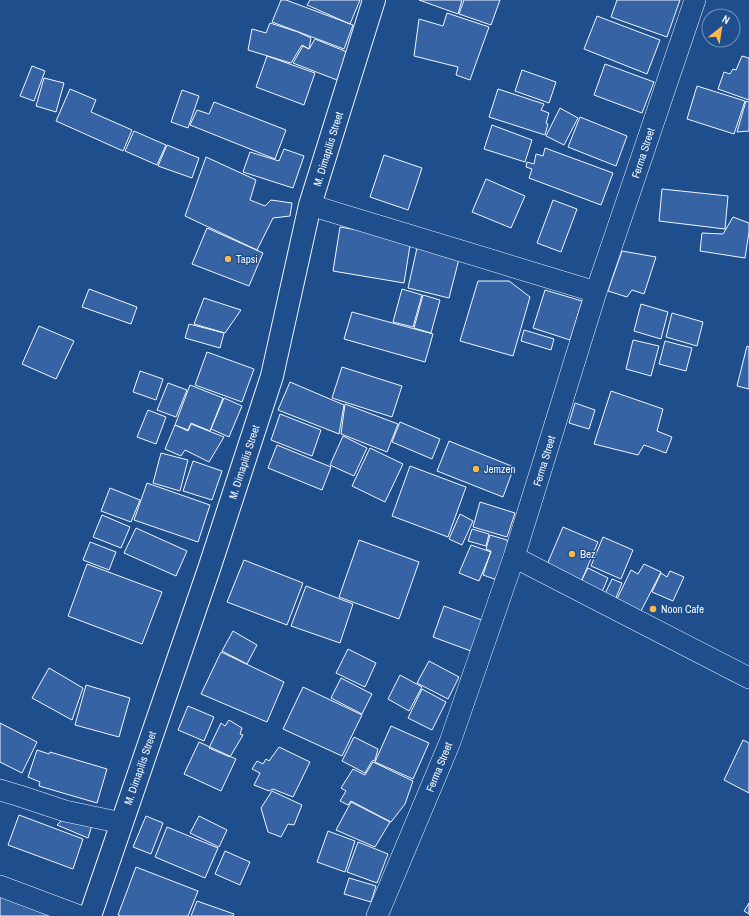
<svg xmlns="http://www.w3.org/2000/svg" width="749" height="916" viewBox="0 0 749 916" font-family="'Archivo Narrow',sans-serif">
	<style>
		.building { fill: #3563a3; stroke: #f2f6ff }
		.lines { fill: none; stroke-linecap: round; stroke-linejoin: round }
		.street-casing { stroke: #f2f6ff; stroke-width: 22 }
		.secondary-casing { stroke: #f2f6ff; stroke-width: 24 }
		.street { stroke: #1f4e8c; stroke-width: 21 }
		.secondary { stroke: #1f4e8c; stroke-width: 22 }
		.poi-dot { fill: #ffb74d; stroke: #1f4e8c; stroke-width: 1.5 }
		.labels { text-anchor: middle; dominant-baseline: central; stroke-width: 3; stroke-linejoin: round; paint-order: stroke }
		.street-label { font-size: 11px; fill: #f2f6ff; stroke: #1f4e8c }
		.poi-label { font-size: 11px; fill: #f2f6ff; stroke: #1f4e8c; text-anchor: start }
	</style>
	<rect width="100%" height="100%" fill="#1f4e8c"/>
	<!-- building -->
	<path class="building" d="M281,0H286L353,25L344,49L272,22Z
		M310,0H360L350,24L307,5Z
		M419,0H462L458,14Z
		M464,0H500L491,25L459,14Z
		M617,0H680L667,37L611,17Z
		M447,13L489,27L470,80L456,75L458,67L414,56L419,19L443,26Z
		M597,16L660,40L647,74L584,49Z
		M270,23L298,32L311,38L309,49L302,45L291,63L248,50L252,29L266,33Z
		M315,39L347,52L337,80L293,63L303,46L309,49Z
		M267,56L315,73L304,105L256,87Z
		M742,56L749,58V100L718,89L724,72L730,74L733,69L736,70Z
		M605,64L654,82L642,113L594,95Z
		M32,66L45,71L34,101L20,96Z
		M522,70L556,82L549,103L515,91Z
		M44,78L64,83L56,112L36,106Z
		M697,86L745,101L734,134L687,119Z
		M70,89L96,100L91,112L132,130L123,151L56,121Z
		M498,89L544,104L541,110L549,113L546,123L548,124L545,135L489,117Z
		M182,90L199,96L188,128L171,122Z
		M746,101L749,102V131L737,132Z
		M214,102L286,130L275,159L190,125L197,110L209,114Z
		M560,108L578,118L564,145L546,136Z
		M580,117L627,136L616,166L568,147Z
		M492,125L532,140L525,162L484,149Z
		M134,131L166,145L157,165L125,151Z
		M167,145L199,158L192,178L158,166Z
		M545,148L613,173L601,205L529,178L532,169L526,167L527,162L534,164L536,154L543,156Z
		M284,149L304,156L293,188L243,172L250,152L279,161Z
		M384,155L422,168L408,210L370,197Z
		M206,157L256,180L250,200L265,206L271,200L292,203L290,216L273,218L257,250L185,216Z
		M486,179L525,196L511,228L472,212Z
		M662,189L728,196L725,229L659,221Z
		M553,200L577,209L561,252L537,243Z
		M733,217L749,223V232L745,258L700,251L702,233L723,234Z
		M340,227L411,239L404,283L333,271Z
		M207,228L263,253L249,286L192,264Z
		M417,248L459,259L449,298L408,288Z
		M622,251L656,257L644,294L632,290L627,297L608,291Z
		M478,281H509L530,297L513,356L460,341Z
		M89,289L137,307L131,324L82,307Z
		M402,289L422,295L413,327L393,322Z
		M545,290L582,301L570,340L533,328Z
		M423,295L440,300L431,333L414,328Z
		M204,298L241,310L225,333L194,324Z
		M641,304L668,312L661,339L634,331Z
		M352,312L433,334L425,362L344,339Z
		M672,313L703,322L697,346L666,337Z
		M189,324L224,333L220,348L185,338Z
		M39,326L74,341L56,379L22,364Z
		M524,330L554,339L551,350L521,341Z
		M633,340L659,346L651,376L626,369Z
		M665,341L692,348L686,371L659,364Z
		M747,346L749,347V389L737,386Z
		M207,352L254,369L242,402L195,385Z
		M342,367L402,386L392,417L332,398Z
		M140,371L163,379L156,400L133,392Z
		M290,382L344,405L339,434L278,410Z
		M168,383L187,390L176,417L157,410Z
		M190,385L223,398L210,431L191,423L188,430L175,425Z
		M611,391L663,409L657,431L672,437L666,453L644,445L638,455L594,444Z
		M224,398L242,406L229,437L211,429Z
		M575,403L595,410L589,429L569,423Z
		M345,404L398,424L387,452L341,434Z
		M148,410L166,417L156,444L137,437Z
		M280,414L321,430L312,456L271,440Z
		M400,422L440,439L432,459L392,442Z
		M191,424L224,437L209,462L185,450L181,456L165,449L175,425L188,431Z
		M343,436L367,448L354,476L330,465Z
		M449,441L514,467L503,497L437,471Z
		M277,445L331,467L322,490L268,468Z
		M370,448L403,464L385,502L352,486Z
		M161,453L188,460L180,491L153,483Z
		M193,461L222,471L212,500L183,491Z
		M410,466L466,487L448,537L392,516Z
		M147,483L210,505L198,542L134,520Z
		M110,488L140,500L131,522L101,511Z
		M480,502L515,513L507,537L473,527Z
		M460,514L473,521L462,545L449,539Z
		M102,515L130,527L121,548L93,537Z
		M563,527L598,542L581,582L546,567Z
		M136,528L187,551L176,576L124,553Z
		M472,529L489,534L486,546L468,541Z
		M490,535L507,540L508,546L497,580L483,575L491,551L486,549Z
		M603,537L633,550L621,579L591,566Z
		M359,540L419,562L399,619L339,597Z
		M90,542L116,552L109,570L83,560Z
		M471,545L491,552L479,581L459,573Z
		M244,560L303,583L287,625L227,602Z
		M87,564L162,592L142,644L68,616Z
		M644,564L661,572L641,611L617,599L631,570L638,574Z
		M588,568L608,578L601,594L580,583Z
		M670,571L684,577L673,601L652,592L661,573L667,577Z
		M612,579L622,583L613,605L602,600Z
		M306,586L353,604L340,643L291,626Z
		M444,606L490,623L479,654L433,637Z
		M233,631L257,645L247,664L222,651Z
		M348,649L376,663L365,687L336,673Z
		M221,652L284,682L267,722L201,694Z
		M429,661L459,677L448,699L417,683Z
		M49,668L83,688L72,720L32,698Z
		M400,675L422,687L409,711L388,699Z
		M341,678L372,694L362,714L331,698Z
		M86,685L130,698L119,737L75,725Z
		M303,687L362,715L342,756L283,729Z
		M422,689L446,702L432,730L408,718Z
		M188,706L214,717L204,741L178,730Z
		M229,720L242,728L240,734L243,735L230,757L209,748L221,723L225,726Z
		M0,723L37,742L22,773L0,762Z
		M391,726L429,743L413,779L375,762Z
		M354,737L378,749L375,760L372,761L365,773L342,761Z
		M743,740L749,743V793L724,780Z
		M199,742L236,759L221,791L184,774Z
		M279,747L310,762L293,797L273,789L269,791L254,785L260,773L252,769L257,761L263,764L266,759L269,761Z
		M37,750L49,754L50,752L107,769L97,803L39,786L40,782L28,777Z
		M373,762L413,781L405,804L391,822L351,801L348,805L340,801L346,791L341,788L353,769L365,775Z
		M272,791L302,805L294,825L288,824L281,837L268,832L261,808Z
		M351,802L390,822L375,847L336,830Z
		M19,815L83,839L73,869L8,845Z
		M146,816L163,823L151,854L133,847Z
		M199,816L227,830L219,847L190,833Z
		M63,819L92,825L88,838L57,825Z
		M167,827L218,848L205,878L155,857Z
		M328,831L355,841L345,872L317,862Z
		M358,842L388,854L377,883L347,872Z
		M225,851L250,862L240,885L215,874Z
		M136,867L198,891L188,916H121L118,915Z
		M349,878L376,886L371,902L344,894Z
		M0,891L68,916H0Z
		M197,901L234,914L233,916H191Z
		M749,903V914L744,911Z"/>
	<g class="lines">
		<defs>
			<path id="street" d="M310,205L596,292
				M514,557L749,678
				M0,790L20,796L65,811L122,823
				M0,886L80,916
				M377,916L450,742L514,557L596,292L695,0"/>
			<path id="secondary" d="M90,916L209,569L272,376L310,205L374,0"/>
		</defs>
		<!-- street casing -->
		<use href="#street" class="street-casing"/>
		<!-- secondary casing -->
		<use href="#secondary" class="secondary-casing"/>
		<!-- street -->
		<use href="#street" class="street"/>
		<!-- secondary -->
		<use href="#secondary" class="secondary"/>
	</g>
	<!-- markers -->
	<g class="poi-dot">
		<circle cx="228" cy="259" r="4"/>
		<circle cx="476" cy="469" r="4"/>
		<circle cx="572" cy="554" r="4"/>
		<circle cx="653" cy="609" r="4"/>
	</g>
	<g class="labels">
		<!-- street labels -->
		<g class="street-label">
			<text transform="translate(328 149) rotate(-73)">M. Dimapilis Street</text>
			<text transform="translate(643 153) rotate(-72)">Ferma Street</text>
			<text transform="translate(544 461) rotate(-73)">Ferma Street</text>
			<text transform="translate(244 462) rotate(-72)">M. Dimapilis Street</text>
			<text transform="translate(439 767) rotate(-68)">Ferma Street</text>
			<text transform="translate(140 768) rotate(-71)">M. Dimapilis Street</text>
		</g>
		<!-- poi labels -->
		<g class="poi-label">
			<text x="236" y="259">Tapsi</text>
			<text x="484" y="469">Jemzen</text>
			<text x="580" y="554">Bez</text>
			<text x="661" y="609">Noon Cafe</text>
		</g>
	</g>
	<!-- north arrow -->
	<g transform="translate(721 28) rotate(30)"><circle r="19" fill="#1f4e8c" stroke="#7391ba"/>
	<path d="M0-3L7 15L0 10L-7 15Z" fill="#ffb74d"/>
	<text y="-6" font-size="11" font-weight="bold" text-anchor="middle" fill="#f2f6ff">N</text>
	</g>
</svg>
